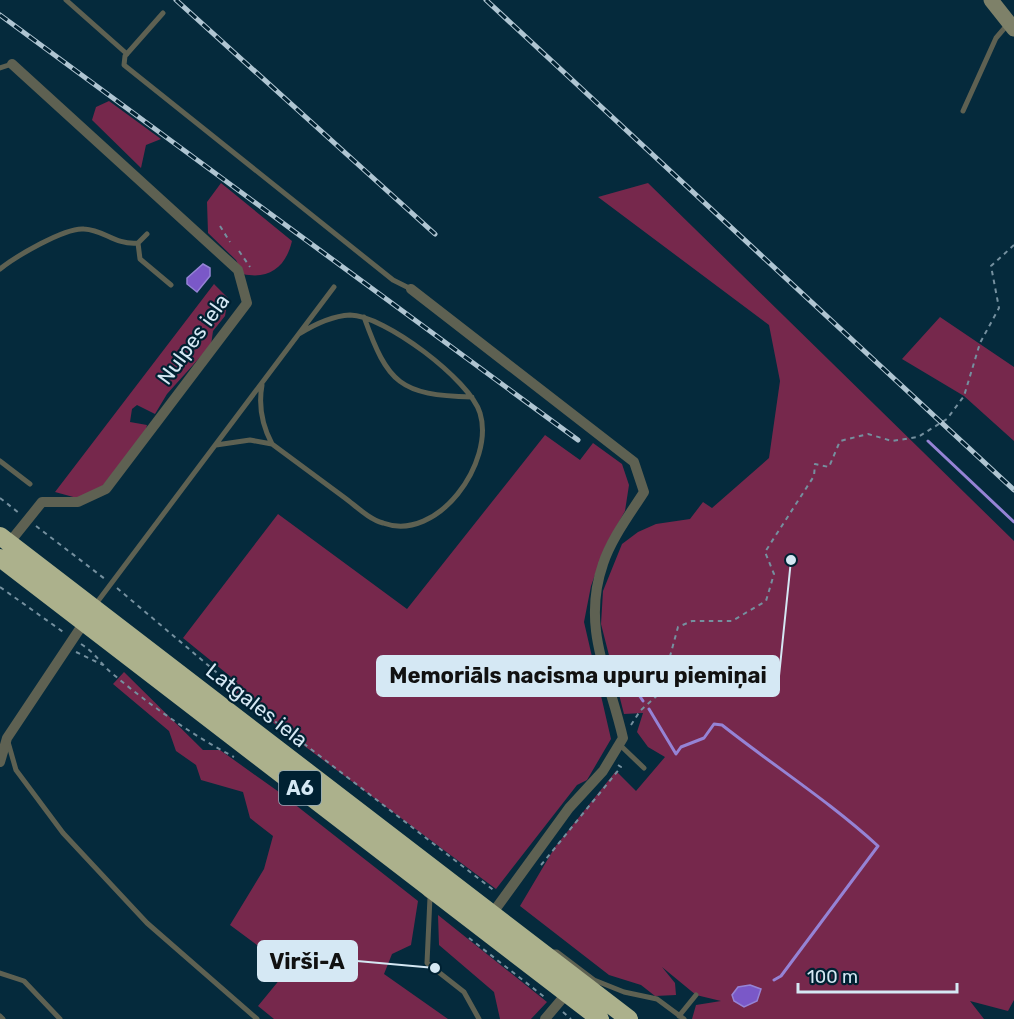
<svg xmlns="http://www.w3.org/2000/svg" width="1014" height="1019" viewBox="0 0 1014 1019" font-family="Rubik,sans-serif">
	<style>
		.green { fill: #76284c }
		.water { fill: #7a58c8; stroke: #9583d5; stroke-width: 1.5 }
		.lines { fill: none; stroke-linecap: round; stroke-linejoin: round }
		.stream { stroke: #9583d5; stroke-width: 3 }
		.path { stroke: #75909f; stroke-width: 2; stroke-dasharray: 4.5 4.5; stroke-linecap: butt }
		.lane { stroke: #5e6152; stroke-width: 5 }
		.street { stroke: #5e6152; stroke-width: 10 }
		.secondary { stroke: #7e8169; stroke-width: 15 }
		.highway { stroke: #acb18c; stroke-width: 18 }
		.rail-casing { stroke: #afc5d2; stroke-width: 5 }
		.rail { stroke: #002132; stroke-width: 3; stroke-dasharray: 9; stroke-linecap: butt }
		.labels { text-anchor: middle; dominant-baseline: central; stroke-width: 4.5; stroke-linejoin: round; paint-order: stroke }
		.shield { fill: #002132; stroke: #95acba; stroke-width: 1.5 }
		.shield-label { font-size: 20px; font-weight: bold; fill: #d5e8f4 }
		.street-label { font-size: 21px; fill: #d5e8f4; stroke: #002132 }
		.leader { fill: none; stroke: #d5e8f4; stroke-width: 2 }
		.callout-dot { fill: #d5e8f4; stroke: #002132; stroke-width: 2 }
		.callout { fill: #d5e8f4; stroke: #d5e8f4; stroke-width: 2 }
		.callout-label { font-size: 22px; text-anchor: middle; font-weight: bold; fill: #111 }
	</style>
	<rect width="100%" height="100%" fill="#052a3c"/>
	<!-- green -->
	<path class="green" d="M109,101L161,139L146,145L141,168L92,120L96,107Z
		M221,183L292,241C286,267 269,280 243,274L236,260L208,233L207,202Z
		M648,183L1014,541V1000L1008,1011L970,1001L984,1019H692L696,1005L721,1001L696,995L662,967L675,983L676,995L655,996L641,985L609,975L520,906L555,847L616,771L636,791L665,757L648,747L637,732L643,713L624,714L601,624L603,591L622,544L638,532L656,524L690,519L703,502L712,508L769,458L780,381L769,325L598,197Z
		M214,284L228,298L225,316L213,331L211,345L167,394L155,414L137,405L132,409L130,422L147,425L145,433L101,488L77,498L55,492Z
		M940,317L1014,367V441L964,396L902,359Z
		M545,435L580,460L593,443L622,464L629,485L625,511L605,547L591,586L584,622L611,739L587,780L577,785L496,889L220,683L231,677L183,638L278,514L407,609Z
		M124,672L203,750H220L279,792L418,901L411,945L392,954L384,974L448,1019H274L258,1006L281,978L277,960L230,925L264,869L273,836L250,818L243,792L201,780L196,765L176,751L169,731L113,684Z
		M438,915L547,1002L531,1019H500L494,992L439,945Z"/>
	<!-- water -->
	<path class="water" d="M203,264L210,268V276L197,292L187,284V278Z
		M750,985L761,989L757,1001L744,1007L734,1001L732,995L738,987Z"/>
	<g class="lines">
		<!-- stream -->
		<path class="stream" d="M928,441L1014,522
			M625,674L643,701
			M649,709L676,754L681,747L704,738L714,724L722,725C774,766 830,802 878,846L781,976L774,980"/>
		<!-- path -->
		<path class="path" d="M220,226L230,242
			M239,251L250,267
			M0,498L19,513
			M36,526L105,579
			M0,587L66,634
			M117,588L268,716L496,892
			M81,644C98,655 100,664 114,675C151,706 192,735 234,757
			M76,652L103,665
			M631,725L640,711L660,693L678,627L692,621H732L766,601L774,574L765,552L814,476L815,464L829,467L840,441L868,434L892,441L918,437L947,419L964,396L980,343L999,308L991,266L1014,245
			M541,865L621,767L618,765
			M469,938L547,999
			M563,1012L571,1019"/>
		<!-- lane -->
		<path class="lane" d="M66,0L127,54
			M163,13L125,56L124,65L393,280L411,289
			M0,68L12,64
			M963,111L996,38L1008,24
			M138,243L140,259L171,285
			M0,269C15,257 65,227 84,229C105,230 114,245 138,243L147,234
			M364,317C388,384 400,395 472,397
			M262,385C258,407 262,425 272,444
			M216,445L250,440L272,444C296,462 321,480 345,498C357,507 369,519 383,523C438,543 495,462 480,413C470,380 384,315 350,315C331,316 315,324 299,334
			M0,461L30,484
			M95,605L334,287
			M8,742L16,770L63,833L147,923L257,1019
			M620,745L644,768
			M426,894L430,897L427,963L464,992L479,1019
			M552,952H557L594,980L624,992L657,999L684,1019
			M0,973L24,981L60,1019
			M0,1016L3,1019
			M679,1016L696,995"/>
		<!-- street -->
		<path class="street" d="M411,289L634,462L644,492C630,514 611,539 603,564C581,627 609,677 623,738L603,771L569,808L489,918
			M9,543L42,502H78L106,489L247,303L238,270L12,64
			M0,762L7,738L87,618
			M545,1019L567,993"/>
		<!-- secondary -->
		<path class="secondary" d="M991,0L1014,29"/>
		<!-- highway -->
		<path class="highway" d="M0,536L629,1019
			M0,558L600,1019"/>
		<defs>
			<path id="rail" d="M176,0L435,234
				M486,0L1014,490
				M0,15L578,440"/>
		</defs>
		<!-- rail casing -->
		<use href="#rail" class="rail-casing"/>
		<!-- rail -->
		<use href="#rail" class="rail"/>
	</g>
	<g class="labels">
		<!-- shield labels -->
		<rect class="shield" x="279" y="771" width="42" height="34" rx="4.5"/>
		<g class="shield-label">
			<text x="300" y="788">A6</text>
		</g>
		<!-- street labels -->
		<g class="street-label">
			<text transform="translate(193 339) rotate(-54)">Nulpes iela</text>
			<text transform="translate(257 705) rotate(38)">Latgales iela</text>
		</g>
	</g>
	<!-- callouts -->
	<path class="leader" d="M791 560L779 676M435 968L357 961"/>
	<g class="callout-dot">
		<circle cx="791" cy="560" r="6"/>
		<circle cx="435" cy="968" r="6"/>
	</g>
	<g class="callout">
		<rect x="377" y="656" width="402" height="40" rx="6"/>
		<rect x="258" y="941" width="99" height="40" rx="6"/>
	</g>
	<g class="callout-label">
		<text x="578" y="683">Memoriāls nacisma upuru piemiņai</text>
		<text x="307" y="969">Virši-A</text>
	</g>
	<!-- scale -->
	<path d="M798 983v9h159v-9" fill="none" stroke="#d5e8f4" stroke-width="3"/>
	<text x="807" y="983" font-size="18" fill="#d5e8f4" stroke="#002132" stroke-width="4.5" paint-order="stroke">100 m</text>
</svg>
